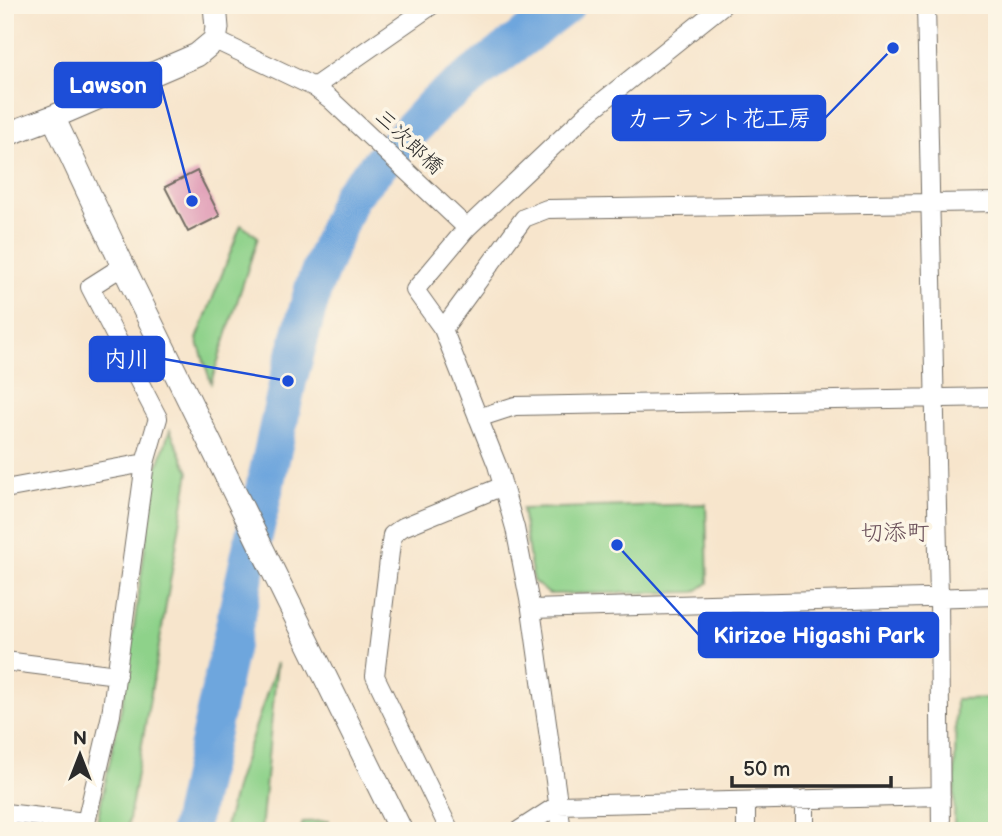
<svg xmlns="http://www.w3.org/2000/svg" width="1002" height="836" viewBox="0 0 1002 836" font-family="'Balsamiq Sans','Klee One',sans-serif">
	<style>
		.green { fill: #8ed28a; stroke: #5c7e5a; stroke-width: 2 }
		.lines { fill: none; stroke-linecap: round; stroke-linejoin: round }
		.river { stroke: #6ea6dd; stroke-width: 38 }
		.building { fill: #de94b2 }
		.minor-casing { stroke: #726c63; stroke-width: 20 }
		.tertiary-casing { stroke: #726c63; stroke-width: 25 }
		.minor { stroke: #fff; stroke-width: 18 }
		.tertiary { stroke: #fff; stroke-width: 23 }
		.labels { text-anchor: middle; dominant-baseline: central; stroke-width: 7; stroke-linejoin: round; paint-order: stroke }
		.street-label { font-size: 21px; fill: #2b2b2b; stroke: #fcf5e5 }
		.neighbourhood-label { font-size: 23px; fill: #6a505a; stroke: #fcf5e5 }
		.leader { fill: none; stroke: #1d4ed8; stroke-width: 2.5 }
		.callout-dot { fill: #1d4ed8; stroke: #fcf5e5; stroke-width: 2.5 }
		.callout { fill: #1d4ed8; stroke: #1d4ed8; stroke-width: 2.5 }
		.callout-label { font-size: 23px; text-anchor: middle; font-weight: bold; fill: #fff }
	</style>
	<rect width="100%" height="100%" fill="#fcf5e5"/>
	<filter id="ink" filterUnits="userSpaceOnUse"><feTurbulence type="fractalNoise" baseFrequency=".0143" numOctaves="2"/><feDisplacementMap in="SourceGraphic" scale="14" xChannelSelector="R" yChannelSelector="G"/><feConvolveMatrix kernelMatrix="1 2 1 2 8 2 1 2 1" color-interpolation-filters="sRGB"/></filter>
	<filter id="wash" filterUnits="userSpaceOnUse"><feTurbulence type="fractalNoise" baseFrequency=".00686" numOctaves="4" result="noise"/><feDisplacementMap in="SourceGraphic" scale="28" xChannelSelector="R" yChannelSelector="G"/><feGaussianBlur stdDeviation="1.57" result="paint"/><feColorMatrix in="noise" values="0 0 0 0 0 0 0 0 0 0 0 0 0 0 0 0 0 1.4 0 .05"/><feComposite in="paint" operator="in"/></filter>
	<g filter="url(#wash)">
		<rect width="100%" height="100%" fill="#f7e5cc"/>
		<!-- green -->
		<path class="green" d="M241,225L258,237L211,383L197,339Z
			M170,430L189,472L127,831H95L126,685L155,474Z
			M706,504L708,583L695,592L549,594L533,581L522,509Z
			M277,663L261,831H224L236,784Z
			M997,698V831H954L956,699Z
			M328,821L325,831H300L303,822Z"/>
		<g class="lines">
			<!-- river -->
			<path class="river" d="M189,831L288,381L314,286L350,196L435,104L566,5"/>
		</g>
		<g id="blocks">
			<!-- building -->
			<path class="building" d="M197,171L220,216L188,232L165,187Z"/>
		</g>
	</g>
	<g filter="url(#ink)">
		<use href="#blocks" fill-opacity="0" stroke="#726c63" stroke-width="2"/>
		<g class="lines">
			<defs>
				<path id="minor" d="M926,5L939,598L941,831
					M215,40L314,87L330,99L467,228L415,290L443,329L497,465L515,528L531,609L562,831
					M314,87L432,5
					M467,228L588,113L723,5
					M443,329L524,218L547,209L997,202
					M478,418L515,406L997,397
					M5,489L145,463
					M531,609L997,596
					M5,661L117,675
					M805,799V831
					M746,801V831
					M5,813L86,822
					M84,831L111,715L145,463L158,418L90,287L123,266
					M450,831L375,676L392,535L403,527L503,486
					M518,831L558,805L941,796"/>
				<path id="tertiary" d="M53,117L123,266L401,831
					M5,135L53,117L197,55L215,40L217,28L215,5"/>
			</defs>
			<!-- minor casing -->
			<use href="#minor" class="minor-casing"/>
			<!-- tertiary casing -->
			<use href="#tertiary" class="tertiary-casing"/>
			<!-- minor -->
			<use href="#minor" class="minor"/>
			<!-- tertiary -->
			<use href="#tertiary" class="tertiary"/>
		</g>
	</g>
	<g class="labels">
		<!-- street labels -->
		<g class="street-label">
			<text transform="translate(409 142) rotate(43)">三次郎橋</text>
		</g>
		<!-- neighbourhood labels -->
		<g class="neighbourhood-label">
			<text x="895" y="533">切添町</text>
		</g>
	</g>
	<!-- callouts -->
	<path class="leader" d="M192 201L161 85M893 48L825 118M288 381L164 359M617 545L699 635"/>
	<g class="callout-dot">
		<circle cx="192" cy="201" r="7"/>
		<circle cx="893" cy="48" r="7"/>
		<circle cx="288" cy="381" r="7"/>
		<circle cx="617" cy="545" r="7"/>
	</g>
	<g class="callout">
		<rect x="55" y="63" width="106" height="44" rx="7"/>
		<rect x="613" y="96" width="212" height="44" rx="7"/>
		<rect x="90" y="337" width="74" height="44" rx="7"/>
		<rect x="699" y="613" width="239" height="44" rx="7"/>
	</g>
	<g class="callout-label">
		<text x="108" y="93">Lawson</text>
		<text x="719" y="126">カーラント花工房</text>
		<text x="127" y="367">内川</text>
		<text x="819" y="643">Kirizoe Higashi Park</text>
	</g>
	<!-- margin -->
	<rect width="1002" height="836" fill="none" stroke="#fcf5e5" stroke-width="28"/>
	<!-- north arrow -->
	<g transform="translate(80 755)" stroke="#fcf5e5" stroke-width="5" paint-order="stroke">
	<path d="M0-5L12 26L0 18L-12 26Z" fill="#2b2b2b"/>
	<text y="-10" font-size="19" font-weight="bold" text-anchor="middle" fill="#2b2b2b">N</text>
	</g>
	<!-- scale -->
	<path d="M732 776v10h159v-10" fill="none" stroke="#2b2b2b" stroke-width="3.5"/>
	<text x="743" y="776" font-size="21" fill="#2b2b2b" stroke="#fcf5e5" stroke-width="5" paint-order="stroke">50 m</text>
</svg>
